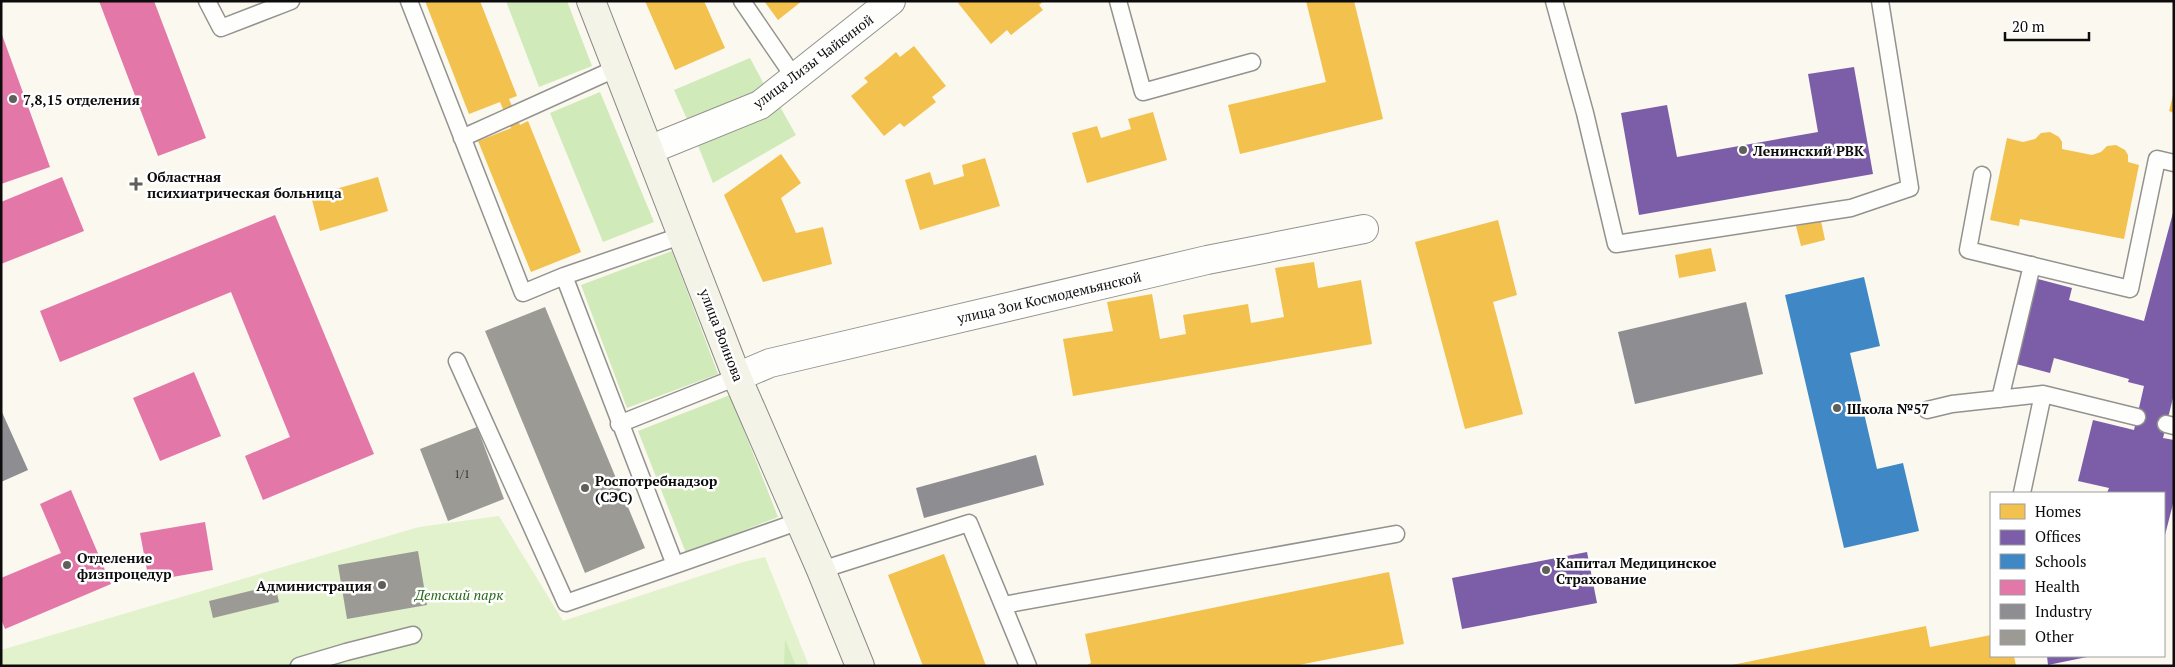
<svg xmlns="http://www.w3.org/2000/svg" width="2175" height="667" viewBox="0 0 2175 667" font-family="'PT Serif',serif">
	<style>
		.green { fill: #e2f2cc }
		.forest { fill: #d1eaba }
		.homes { fill: #f2c14e }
		.offices { fill: #7b5ea7 }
		.schools { fill: #3f88c5 }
		.health { fill: #e377a8 }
		.industry { fill: #8d8d92 }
		.building { fill: #9c9a95 }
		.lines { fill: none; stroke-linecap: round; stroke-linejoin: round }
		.lane-casing { stroke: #93928e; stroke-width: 19 }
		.street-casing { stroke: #93928e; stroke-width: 30 }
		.secondary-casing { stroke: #8a8985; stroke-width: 30 }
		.lane { stroke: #fefefd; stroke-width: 16 }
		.street { stroke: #fefefd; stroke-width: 28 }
		.secondary { stroke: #f4f3e8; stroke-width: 28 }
		.poi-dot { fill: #5f5f5b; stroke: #fff; stroke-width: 2 }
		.labels { text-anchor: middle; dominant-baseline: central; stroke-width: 5; stroke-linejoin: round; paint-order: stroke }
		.number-label { font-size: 11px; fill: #30302e }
		.street-label { font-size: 14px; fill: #0c0c0c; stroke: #fff }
		.poi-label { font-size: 14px; font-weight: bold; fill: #0c0c0c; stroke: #fff; text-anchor: start }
		.park-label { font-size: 14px; font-style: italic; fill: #256917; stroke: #fff }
	</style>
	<rect width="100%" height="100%" fill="#faf8ef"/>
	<!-- green -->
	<path class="green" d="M499,516L563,621L743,562L765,557L809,666H1V650L419,527Z"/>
	<!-- forest -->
	<path class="forest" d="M506,1H567L592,66L539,87Z
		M750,58L767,90L690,126L674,90Z
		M600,92L654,222L603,242L550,113Z
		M779,105L796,135L713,183L697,143Z
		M672,251L718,374L627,408L581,285Z
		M730,395L778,517L686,553L638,431Z
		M785,639L796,666H784Z"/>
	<!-- homes -->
	<path class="homes" d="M425,1H480L517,96L509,99L520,125L528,121L581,252L531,272L478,141L511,128L500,102L469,114Z
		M645,1H704L725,48L675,70Z
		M764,1H802L778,20Z
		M961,1H1044L1039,5L1043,10L1011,35L1007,30L991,44L958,3Z
		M1306,1H1354L1383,119L1240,154L1228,105L1326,82Z
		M914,46L946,86L932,97L936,102L904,127L900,123L884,136L851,96L868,82L864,78L881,65L896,52L900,57Z
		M2173,95H2174V113L2169,111Z
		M1153,112L1167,160L1087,183L1072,133L1097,126L1101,138L1131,129L1128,119Z
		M2050,132L2059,137L2062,142V149L2092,155L2101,152L2107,146L2116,145L2125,150L2128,155V162L2139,165L2124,239L2020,219L2019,226L1990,220L2007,138L2023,142L2035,139L2041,133Z
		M781,154L801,183L781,198L796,233L823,227L832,264L763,282L724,195Z
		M985,158L1000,206L920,230L905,180L930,172L934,185L964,176L962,165Z
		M378,177L388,211L320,231L311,196Z
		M1498,220L1517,295L1493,302L1523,414L1465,429L1415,242Z
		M1821,221L1825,240L1801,246L1796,226Z
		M1711,248L1716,271L1679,278L1675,255Z
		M1314,262L1318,288L1361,280L1372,344L1073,396L1063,339L1113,331L1107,302L1152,294L1160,339L1186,334L1183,315L1248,304L1251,323L1284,317L1275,268Z
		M944,554L986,666H923L888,575Z
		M1389,572L1404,644L1294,666H1085L1091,663L1085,634Z
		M1926,626L1930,647L1991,635V656H2014L2016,666H1727Z"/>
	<!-- offices -->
	<path class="offices" d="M1854,67L1873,174L1639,215L1621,113L1667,105L1677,157L1818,132L1808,74Z
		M2174,209V394L2163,438L2174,440V500L2164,539V493H2107L2109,488L2078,481L2093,420L2134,430L2144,386L2128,382L2129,379L2054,358L2050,373L2016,364L2038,279L2072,288L2069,300L2144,321Z
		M1587,552L1597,603L1462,629L1452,578Z
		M2047,656H2087V657L2048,665Z"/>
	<!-- schools -->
	<path class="schools" d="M1864,277L1880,346L1850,353L1877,469L1903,463L1919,531L1844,548L1785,295Z"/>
	<!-- health -->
	<path class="health" d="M99,1H154L206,138L158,156Z
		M1,32L50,167L1,184Z
		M62,177L84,231L1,264V202Z
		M275,215L374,454L263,500L245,456L290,437L231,292L60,362L40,311Z
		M194,372L221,436L160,461L133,398Z
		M71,490L111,584L5,629L1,619V578L61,553L40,504Z
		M205,522L213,570L149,581L140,533Z"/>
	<!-- industry -->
	<path class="industry" d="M1746,302L1763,374L1635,404L1618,332Z
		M1,410L28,470L1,482Z
		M1036,455L1044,485L924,518L916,488Z"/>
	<!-- building -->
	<path class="building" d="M545,307L645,548L585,573L485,331Z
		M477,427L504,499L448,521L420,449Z
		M418,551L427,605L347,619L338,565Z
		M275,585L279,602L213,618L209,601Z"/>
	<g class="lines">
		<defs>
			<path id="lane" d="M207,1L221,28L291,1
				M409,1L523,293L564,276L683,235
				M742,1L794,77
				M1118,1L1143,92L1252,62
				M1554,1L1585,113L1616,244L1851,208L1910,188L1880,1
				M462,138L617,68
				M1982,175L1968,250L2130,289L2157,159L2174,163
				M564,276L675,565L800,521
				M457,361L566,603L675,565
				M2000,399L2032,265
				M1927,410L1952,404L2043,394L2137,417
				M619,424L737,377
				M2166,424L2174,426
				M2022,493L2043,394
				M821,570L969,523L1028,666
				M1003,605L1396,534
				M299,666L346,652L413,635"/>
			<path id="street" d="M649,150L760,105L891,1
				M737,377L770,363L1207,260L1364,229"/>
			<path id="secondary" d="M591,1L737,377L821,570L860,666"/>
		</defs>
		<!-- lane casing -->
		<use href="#lane" class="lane-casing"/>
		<!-- street casing -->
		<use href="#street" class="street-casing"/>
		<!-- secondary casing -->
		<use href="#secondary" class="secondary-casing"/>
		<!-- lane -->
		<use href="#lane" class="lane"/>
		<!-- street -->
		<use href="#street" class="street"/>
		<!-- secondary -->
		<use href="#secondary" class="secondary"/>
	</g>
	<!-- markers -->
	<g class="poi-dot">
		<circle cx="13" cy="99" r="5"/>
		<circle cx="1743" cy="150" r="5"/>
		<path d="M133.5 176.5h5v5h5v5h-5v5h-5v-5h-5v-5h5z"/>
		<circle cx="1837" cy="408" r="5"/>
		<circle cx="585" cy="488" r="5"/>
		<circle cx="67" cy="565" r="5"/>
		<circle cx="1546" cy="570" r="5"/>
		<circle cx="382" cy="585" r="5"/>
	</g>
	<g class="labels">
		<!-- number labels -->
		<g class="number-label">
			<text x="462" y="474">1/1</text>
		</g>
		<!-- street labels -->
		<g class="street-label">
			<text transform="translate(813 61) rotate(-37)">улица Лизы Чайкиной</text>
			<text transform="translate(1049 297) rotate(-13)">улица Зои Космодемьянской</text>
			<text transform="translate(722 335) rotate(69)">улица Воинова</text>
		</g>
		<!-- poi labels -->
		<g class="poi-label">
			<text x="23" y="99">7,8,15 отделения</text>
			<text x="1753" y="150">Ленинский РВК</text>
			<text x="147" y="176">Областная<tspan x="147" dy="16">психиатрическая больница</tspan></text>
			<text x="1847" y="408">Школа №57</text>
			<text x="595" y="480">Роспотребнадзор<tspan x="595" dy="16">(СЭС)</tspan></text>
			<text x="77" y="557">Отделение<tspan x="77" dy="16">физпроцедур</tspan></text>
			<text x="1556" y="562">Капитал Медицинское<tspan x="1556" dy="16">Страхование</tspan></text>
			<text x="372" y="585" text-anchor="end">Администрация</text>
		</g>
		<!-- park labels -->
		<g class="park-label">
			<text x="459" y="594">Детский парк</text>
		</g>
	</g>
	<!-- border -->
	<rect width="2175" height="667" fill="none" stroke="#0c0c0c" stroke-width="5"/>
	<!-- legend -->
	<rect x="1990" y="492" width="175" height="165" fill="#ffffff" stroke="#9e9e9e"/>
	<rect x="2000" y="504" width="25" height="15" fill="#f2c14e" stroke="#9e9e9e"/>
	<text x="2035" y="517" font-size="15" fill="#0c0c0c">Homes</text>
	<rect x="2000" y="530" width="25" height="15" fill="#7b5ea7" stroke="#9e9e9e"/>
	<text x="2035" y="542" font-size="15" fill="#0c0c0c">Offices</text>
	<rect x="2000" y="554" width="25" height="15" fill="#3f88c5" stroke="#9e9e9e"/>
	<text x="2035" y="567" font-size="15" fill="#0c0c0c">Schools</text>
	<rect x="2000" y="580" width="25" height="15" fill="#e377a8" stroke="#9e9e9e"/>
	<text x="2035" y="592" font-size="15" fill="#0c0c0c">Health</text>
	<rect x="2000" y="604" width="25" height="15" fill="#8d8d92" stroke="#9e9e9e"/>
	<text x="2035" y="617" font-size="15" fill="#0c0c0c">Industry</text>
	<rect x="2000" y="630" width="25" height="15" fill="#9c9a95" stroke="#9e9e9e"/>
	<text x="2035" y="642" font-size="15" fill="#0c0c0c">Other</text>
	<!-- scale -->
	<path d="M2005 32v8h84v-8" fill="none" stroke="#0c0c0c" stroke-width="2.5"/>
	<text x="2012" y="32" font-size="15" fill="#0c0c0c" stroke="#ffffff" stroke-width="4" paint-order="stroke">20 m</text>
</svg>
